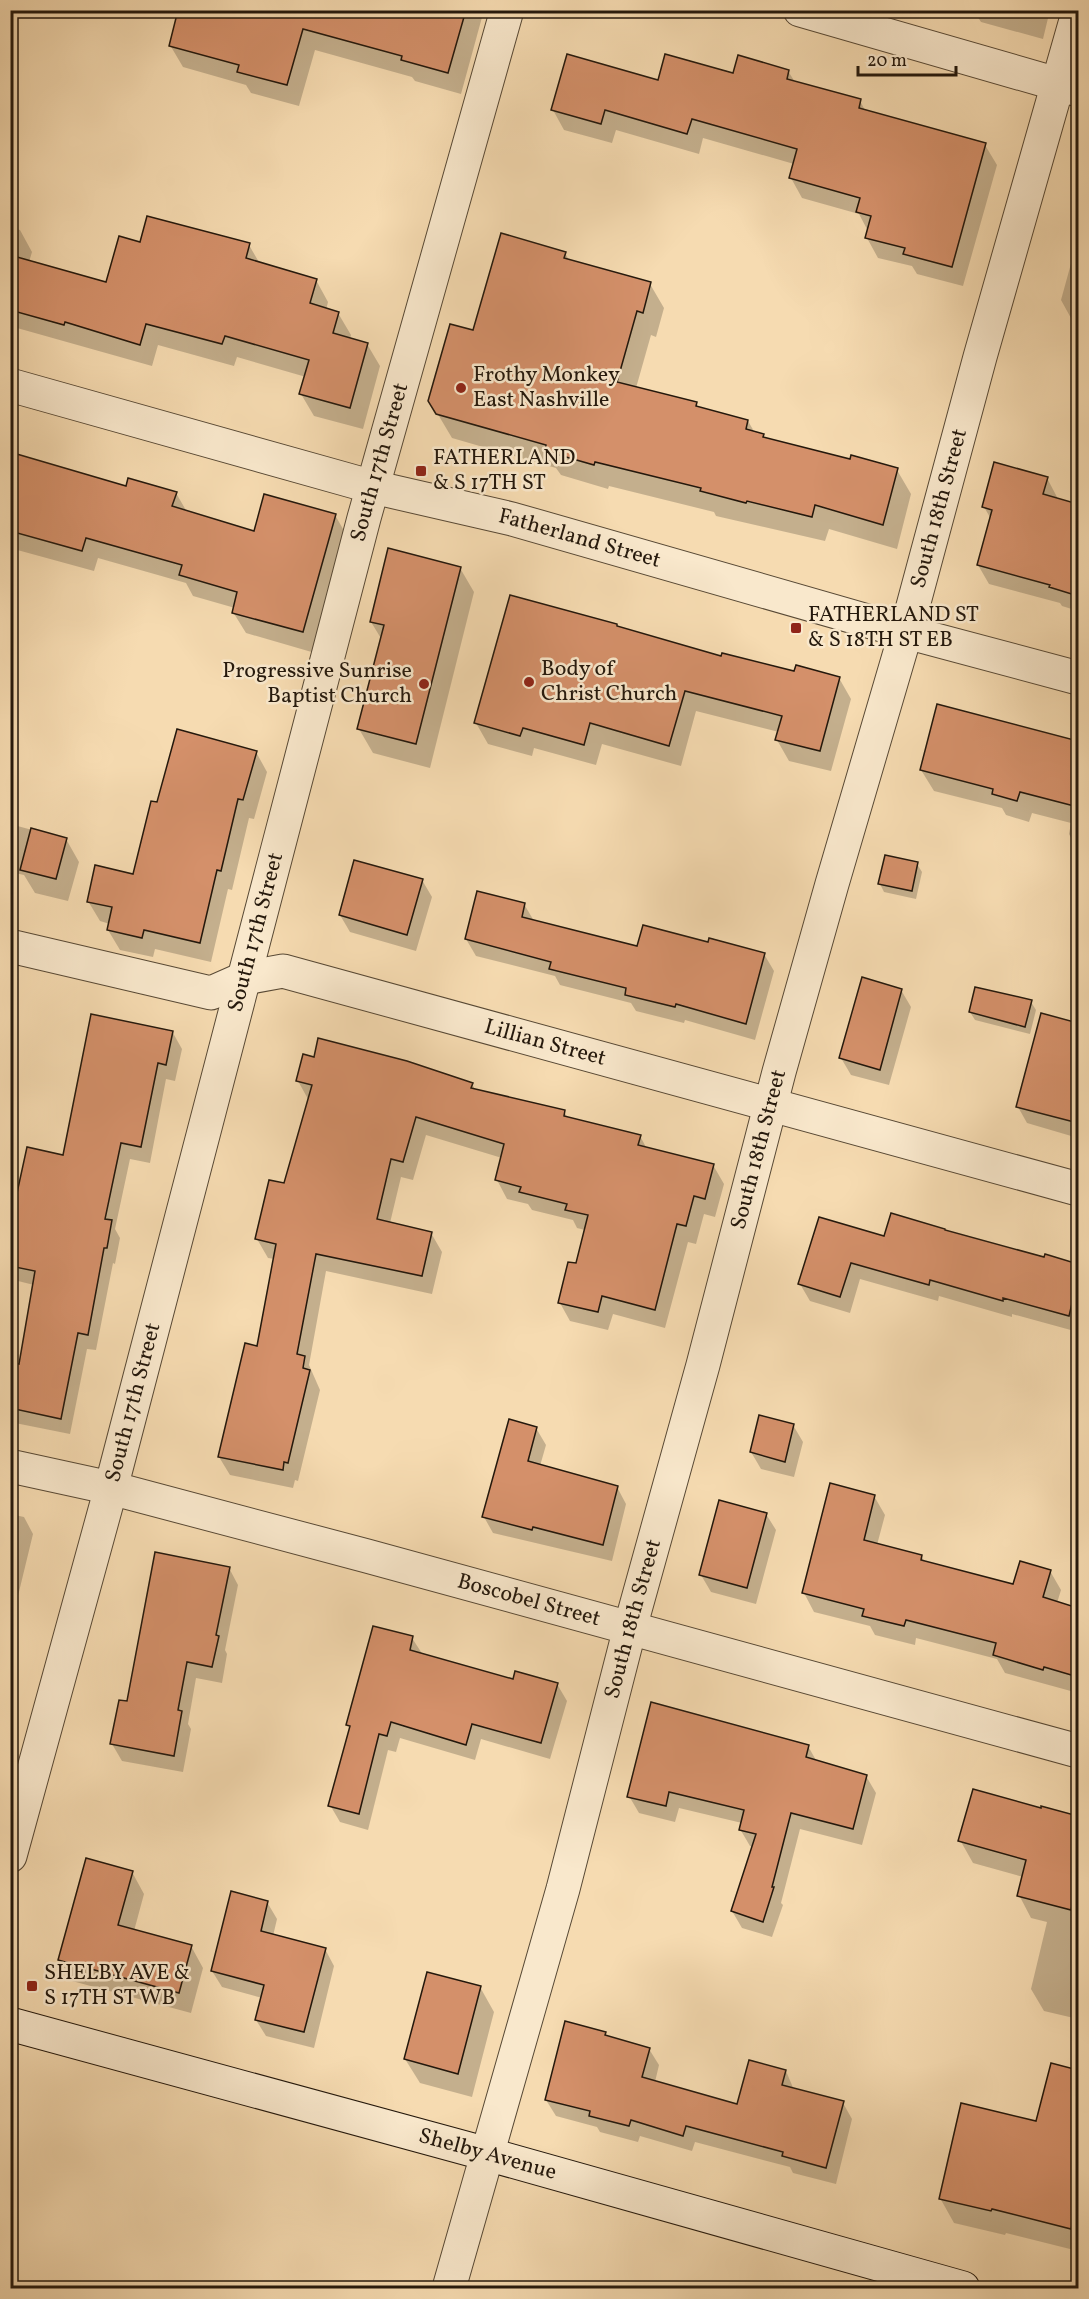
<svg xmlns="http://www.w3.org/2000/svg" width="1089" height="2299" viewBox="0 0 1089 2299" font-family="Vollkorn,serif">
	<style>
		.shadow { fill: #0003 }
		.building { fill: #d4906a; stroke: #24180c; stroke-width: 1.5 }
		.lines { fill: none; stroke-linecap: round; stroke-linejoin: round }
		.street-casing { stroke: #584935; stroke-width: 35 }
		.secondary-casing { stroke: #24180c; stroke-width: 35 }
		.street { stroke: #f9e8cc; stroke-width: 33 }
		.secondary { stroke: #f9e8cc; stroke-width: 33 }
		.poi-dot { fill: #8f2418; stroke: #f9e8cc; stroke-width: 2 }
		.labels { text-anchor: middle; dominant-baseline: central; stroke-width: 5; stroke-linejoin: round; paint-order: stroke }
		.poi-label { font-size: 22px; fill: #24180c; stroke: #f9e8cc; text-anchor: start }
		.street-label { font-size: 22px; fill: #24180c; stroke: #f9e8cc }
	</style>
	<rect width="100%" height="100%" fill="#f6dbb1"/>
	<filter id="stains"><feTurbulence type="fractalNoise" baseFrequency=".00333" numOctaves="4"/><feColorMatrix values="0 0 0 0 .2 0 0 0 0 .09 0 0 0 0 .02 0 0 0 .5 -.17"/></filter>
	<radialGradient id="worn" r=".72"><stop offset=".6" stop-color="#630" stop-opacity="0"/><stop offset="1" stop-color="#630" stop-opacity=".3"/></radialGradient>
	<!-- shadow -->
	<path class="shadow" d="M180,10H484L461,94L415,81L412,77L315,50L299,106L251,93L246,85L183,67L170,45Z
		M957,10H1050L1043,39L981,22L977,16Z
		M788,71L795,82L860,101L866,112L985,145L997,165L963,286L917,274L912,266L878,258L867,238L868,231L859,214L802,198L791,178L794,164L703,138L699,154L616,130L612,143L564,130L553,110L659,82Z
		M10,227L20,230L32,252L29,262L107,283L141,244L249,245L260,264L316,280L328,302L326,310L338,313L351,335L350,339L367,344L380,366L363,429L314,416L301,394L306,377L237,357L234,366L158,345L152,366L10,326Z
		M1078,238V322L1072,320L1061,300Z
		M565,253L570,262L650,284L664,308L656,337L651,335L636,388L696,403L698,408L748,421L755,433L763,435L765,440L897,470L911,494L897,549L829,529L825,541L716,516L714,512L609,486L608,489L561,475L556,468L452,438L430,401L474,332Z
		M10,453L127,488L176,493L187,512L255,533L335,515L347,536L315,653L246,633L233,612L235,608L193,596L186,583L98,558L94,571L10,548Z
		M1047,478L1057,497V500L1078,506V611L1062,606L1060,603L989,584L978,565L991,519L984,507Z
		M460,568L474,592L430,768L373,753L359,729L382,640L371,622Z
		M616,625L618,628L722,658L795,673L839,678L851,699L831,771L789,761L777,740L779,732L696,711L681,766L602,744L596,765L534,748L532,756L488,744L476,723Z
		M938,706L1078,743V851L1069,834L1071,823L1032,813L1029,822L1006,815L1002,808L934,791L921,770Z
		M256,752L267,772L254,819L249,818L232,890L228,889L211,962L155,949L153,957L120,950L108,930L110,924L100,921L88,901L134,876L158,804Z
		M10,761L15,769L10,791Z
		M10,824L66,839L79,862L68,901L35,893L24,875L10,872Z
		M917,864L922,872L916,899L884,892L880,884Z
		M422,880L432,897L416,951L350,932L340,915Z
		M524,904L534,921L638,948L710,944L764,954L774,971L755,1040L685,1020L684,1023L636,1011L631,1003L560,985L555,976L476,956L466,939Z
		M901,990L911,1007L889,1085L851,1075L841,1058Z
		M1031,1002L1036,1010L1030,1034L975,1020L970,1012Z
		M1039,1025L1078,1035V1138L1027,1123L1018,1107Z
		M173,1033L182,1049L175,1081L166,1079L150,1163L130,1159L115,1229L120,1238L115,1264L113,1263L96,1350L87,1349L70,1434L10,1422V1363L20,1365L34,1285L10,1279V1238L64,1156Z
		M298,1081L472,1084L476,1091L564,1112L568,1118L640,1136L647,1149L713,1165L724,1184L715,1217L704,1214L696,1244L688,1242L665,1328L613,1314L608,1330L570,1321L560,1303L577,1265L585,1230L577,1228L573,1220L532,1210L528,1204L507,1199L497,1180L502,1158L426,1135L413,1180L401,1177L390,1223L431,1233L442,1252L432,1294L326,1271L309,1365L320,1390L298,1481L295,1480L293,1488L230,1475L219,1457L258,1347L275,1259L268,1258L257,1239L285,1185L308,1099Z
		M885,1238L1045,1259L1046,1256L1078,1265V1332L1012,1314V1317L939,1296L938,1301L860,1279L850,1313L810,1301L800,1284Z
		M793,1425L803,1442L794,1477L761,1469L751,1452Z
		M536,1428L546,1445L540,1466L617,1487L626,1504L612,1561L493,1533L484,1517Z
		M874,1496L885,1515L877,1545L921,1556L925,1562L1014,1586L1050,1571L1061,1590L1057,1603L1066,1612L1078,1616V1693L1005,1673L997,1659L916,1638L915,1645L875,1635L870,1626L814,1612L804,1593Z
		M10,1514L24,1517L33,1534L10,1629Z
		M766,1514L776,1530L756,1604L711,1592L701,1575Z
		M229,1568L238,1585L225,1650L227,1654L222,1683L196,1678L188,1724L191,1729L183,1772L122,1761L112,1744L128,1703Z
		M412,1638L423,1655L514,1681L557,1684L567,1701L550,1759L481,1739L475,1760L400,1738L396,1752L388,1750L368,1830L340,1822L330,1805L350,1729L348,1725Z
		M808,1746L817,1762L866,1776L876,1793L862,1845L800,1829L781,1903L783,1905L772,1937L742,1928L732,1911L753,1847L750,1846L740,1829L742,1823L679,1808L675,1822L639,1813L629,1796Z
		M1042,1807L1078,1818V2019L1044,2011L1031,1989L1047,1922L1031,1918L1019,1895L1023,1877L973,1863L960,1840L1042,1810Z
		M132,1872L144,1894L134,1931L191,1946L203,1968L191,2013L72,1981L60,1960Z
		M267,1902L277,1919L273,1936L325,1949L334,1966L314,2048L266,2036L256,2020L262,1998L222,1987L212,1971Z
		M480,1987L494,2012L472,2097L420,2083L405,2059Z
		M605,2034L607,2038L649,2049L659,2065L655,2082L738,2106L786,2071L794,2090L843,2103L852,2119L836,2184L793,2173L790,2167L695,2142L692,2151L640,2136L638,2142L600,2132L597,2127L556,2116L546,2100Z
		M1052,2065L1078,2072V2251L1006,2233L1005,2235L954,2223L940,2198L1037,2122Z"/>
	<!-- building -->
	<path class="building" d="M178,10H466L448,73L401,60L402,56L303,29L287,85L237,72L239,65L169,46Z
		M567,54L658,80L665,54L733,73L738,55L789,70L787,79L861,99L859,108L986,143L952,267L903,254L905,248L865,238L871,216L856,212L860,198L789,178L797,149L692,119L687,134L605,110L601,124L551,110Z
		M147,216L250,243L246,258L317,279L310,303L339,312L333,333L368,343L350,408L299,394L309,360L225,336L222,344L146,324L140,345L65,322L64,325L10,310V255L106,282L119,236L140,242Z
		M501,233L566,252L564,258L651,282L643,313L637,311L617,382L697,402L696,406L748,420L746,429L764,434L763,437L850,459L851,455L898,468L883,525L815,505L812,517L747,501L746,503L700,491L701,488L595,462L594,465L545,451L546,445L436,414L428,401L450,324L473,330Z
		M10,452L126,486L128,478L177,492L172,506L254,531L264,494L336,514L303,632L232,613L237,592L179,575L182,565L86,538L82,551L10,531Z
		M994,462L1048,477L1043,494L1078,504V596L1049,587L1050,585L977,565L992,510L982,507Z
		M388,548L461,567L416,744L357,729L384,625L370,622Z
		M510,595L617,624V626L721,656L722,653L794,671L796,665L840,677L820,751L775,740L782,716L685,691L669,746L590,723L584,745L523,728L520,736L474,723Z
		M937,704L1078,741V807L1020,792L1017,801L992,794L993,789L920,770Z
		M177,729L257,751L243,800L238,799L221,871L217,870L200,943L144,930L142,938L107,930L112,907L87,902L95,865L133,874L151,801L157,802Z
		M31,828L67,838L56,879L20,870Z
		M885,855L918,862L912,891L878,884Z
		M354,860L423,879L407,935L339,915Z
		M477,891L525,903L522,917L637,946L643,925L708,942L709,938L765,953L746,1024L676,1004L675,1007L625,995L626,988L549,969L551,962L465,939Z
		M862,977L902,989L880,1070L839,1058Z
		M975,987L1032,1000L1025,1027L969,1012Z
		M1041,1013L1078,1023V1123L1016,1107Z
		M91,1014L173,1031L166,1065L158,1063L141,1147L121,1143L105,1219L112,1220L107,1248H104L88,1335L78,1333L61,1419L10,1408V1362L19,1364L35,1271L10,1266V1225L27,1147L63,1155Z
		M318,1038L407,1061L473,1083L471,1088L565,1110L564,1116L641,1135L638,1145L714,1164L705,1199L694,1196L686,1226L677,1224L655,1310L602,1296L598,1312L558,1303L568,1262L576,1263L588,1215L565,1210L567,1204L519,1192L521,1187L495,1180L504,1144L416,1117L403,1162L391,1159L377,1219L432,1232L422,1276L316,1254L297,1354L305,1356L303,1368L310,1370L288,1463L284,1462L283,1470L218,1457L245,1343L257,1346L276,1244L255,1239L269,1180L284,1183L312,1085L296,1081L303,1054L314,1057Z
		M891,1213L945,1229V1230L1044,1257L1045,1254L1078,1264V1278L1069,1316L1003,1298V1301L930,1280L929,1285L851,1263L840,1297L798,1284L819,1217L884,1236Z
		M759,1415L794,1424L785,1462L750,1452Z
		M509,1419L537,1427L528,1461L618,1486L603,1545L533,1527L532,1530L482,1517Z
		M830,1483L875,1495L864,1540L922,1555L921,1560L1013,1584L1020,1561L1051,1570L1043,1597L1078,1608V1677L1044,1667L1043,1670L993,1655L996,1643L906,1620L904,1626L862,1616L864,1609L802,1593Z
		M719,1500L767,1513L747,1588L699,1575Z
		M155,1552L230,1567L216,1635L219,1636L212,1667L187,1662L178,1710L182,1711L174,1756L110,1744L119,1700L127,1701Z
		M373,1626L413,1636L410,1650L513,1679L515,1671L558,1683L541,1743L472,1724L466,1745L391,1722L387,1736L379,1734L359,1814L328,1806L350,1726L346,1725Z
		M651,1702L809,1745L806,1757L867,1775L853,1829L791,1813L772,1887H774L763,1922L731,1911L756,1834L739,1830L744,1810L669,1792L666,1806L627,1797Z
		M973,1789L1041,1808V1806L1078,1816V1881L1071,1910L1017,1896L1026,1860L958,1841Z
		M86,1858L133,1871L118,1925L192,1945L179,1993L58,1960Z
		M231,1891L268,1901L261,1931L326,1948L304,2032L255,2020L264,1985L211,1971Z
		M427,1972L481,1986L458,2074L404,2059Z
		M565,2021L606,2032L605,2035L650,2048L642,2077L737,2104L749,2060L786,2070L782,2085L844,2101L826,2168L782,2156L783,2152L686,2126L683,2136L631,2120L629,2126L589,2116L590,2111L545,2100Z
		M1051,2063L1078,2070V2201L1071,2229L992,2209L991,2211L939,2199L961,2103L1036,2121Z"/>
	<g class="lines">
		<defs>
			<g id="street">
				<path d="M800,10L1078,90"/>
				<path id="s1" d="M10,385L373,487L512,519L906,632L1078,678"/>
				<path id="s2" d="M10,946L211,993L245,978L283,971L1078,1189"/>
				<path id="s3" d="M10,1466L111,1488L367,1556L1078,1751"/>
				<path id="s4" d="M10,1856L111,1488L364,518L507,10"/>
				<path id="s5" d="M449,2288L563,1889L630,1628L703,1365L779,1072L832,884L906,632L980,357L1078,13"/>
			</g>
			<g id="secondary">
				<path id="s6" d="M10,2024L487,2154L963,2288"/>
			</g>
		</defs>
		<!-- street casing -->
		<use href="#street" class="street-casing"/>
		<!-- secondary casing -->
		<use href="#secondary" class="secondary-casing"/>
		<!-- street -->
		<use href="#street" class="street"/>
		<!-- secondary -->
		<use href="#secondary" class="secondary"/>
	</g>
	<!-- markers -->
	<g class="poi-dot">
		<circle cx="461" cy="388" r="6"/>
		<rect x="415" y="465" width="12" height="12" rx="3"/>
		<rect x="790" y="622" width="12" height="12" rx="3"/>
		<circle cx="529" cy="682" r="6"/>
		<circle cx="424" cy="684" r="6"/>
		<rect x="26" y="1980" width="12" height="12" rx="3"/>
	</g>
	<g class="labels">
		<!-- poi labels -->
		<g class="poi-label">
			<text x="473" y="375">Frothy Monkey<tspan x="473" dy="25">East Nashville</tspan></text>
			<text x="433" y="458">FATHERLAND<tspan x="433" dy="25">&amp; S 17TH ST</tspan></text>
			<text x="808" y="615">FATHERLAND ST<tspan x="808" dy="25">&amp; S 18TH ST EB</tspan></text>
			<text x="541" y="669">Body of<tspan x="541" dy="25">Christ Church</tspan></text>
			<text x="412" y="671" text-anchor="end">Progressive Sunrise<tspan x="412" dy="25">Baptist Church</tspan></text>
			<text x="44" y="1973">SHELBY AVE &amp;<tspan x="44" dy="25">S 17TH ST WB</tspan></text>
		</g>
		<!-- street labels -->
		<g class="street-label">
			<text stroke="none"><textPath href="#s4" startOffset="1442">South 17th Street</textPath></text>
			<text stroke="none"><textPath href="#s5" startOffset="1846">South 18th Street</textPath></text>
			<text stroke="none"><textPath href="#s1" startOffset="590">Fatherland Street</textPath></text>
			<text stroke="none"><textPath href="#s4" startOffset="956">South 17th Street</textPath></text>
			<text stroke="none"><textPath href="#s2" startOffset="554">Lillian Street</textPath></text>
			<text stroke="none"><textPath href="#s5" startOffset="1180">South 18th Street</textPath></text>
			<text stroke="none"><textPath href="#s4" startOffset="470">South 17th Street</textPath></text>
			<text stroke="none"><textPath href="#s3" startOffset="536">Boscobel Street</textPath></text>
			<text stroke="none"><textPath href="#s5" startOffset="694">South 18th Street</textPath></text>
			<text stroke="none"><textPath href="#s6" startOffset="495">Shelby Avenue</textPath></text>
		</g>
	</g>
	<!-- margin -->
	<rect width="1089" height="2299" fill="none" stroke="#f6dbb1" stroke-width="36"/>
	<rect x="12" y="12" width="1065" height="2275" fill="none" stroke="#24180c" stroke-width="3"/>
	<rect x="18" y="18" width="1053" height="2263" fill="none" stroke="#24180c" stroke-width="1.5"/>
	<!-- scale -->
	<path d="M858 66v9h98v-9" fill="none" stroke="#24180c" stroke-width="3"/>
	<text x="867" y="66" font-size="18" fill="#24180c" stroke="#f9e8cc" stroke-width="4.5" paint-order="stroke">20 m</text>
	<rect width="100%" height="100%" filter="url(#stains)"/>
	<rect width="100%" height="100%" fill="url(#worn)"/>
</svg>
